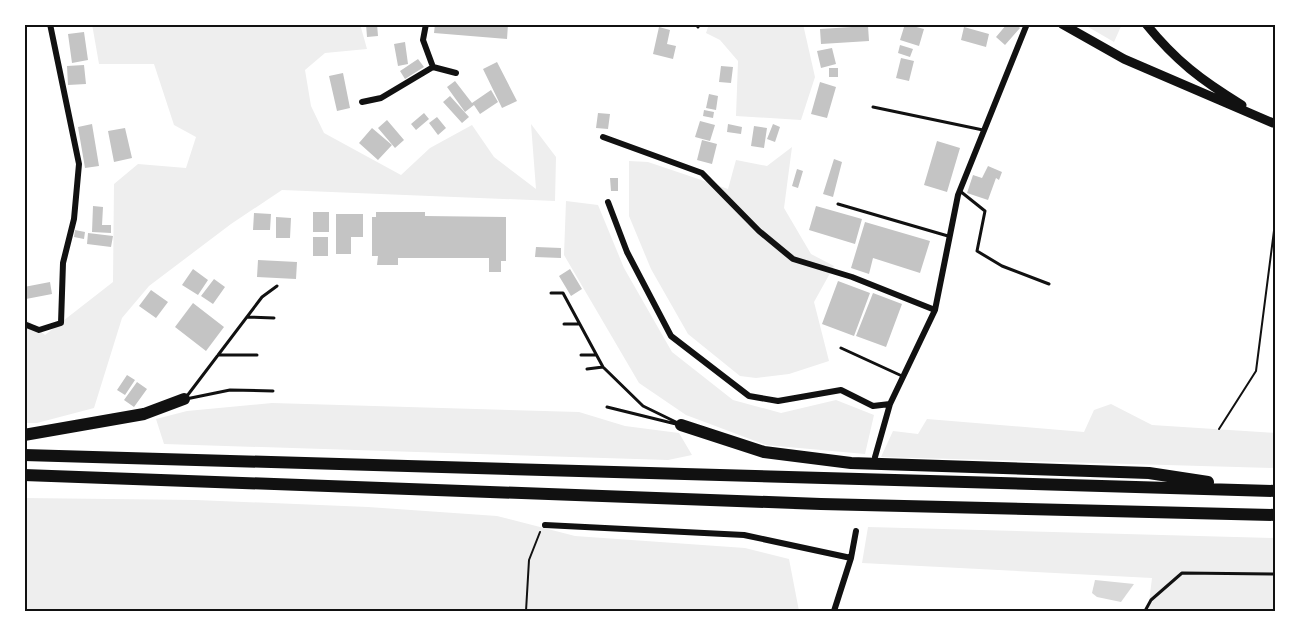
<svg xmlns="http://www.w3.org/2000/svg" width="1300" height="635" viewBox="0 0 1300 635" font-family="Rubik,sans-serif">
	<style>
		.green { fill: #eee }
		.water { fill: #d9d9d9 }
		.building { fill: #c4c4c4 }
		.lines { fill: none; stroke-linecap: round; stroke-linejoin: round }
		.path { stroke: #111; stroke-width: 2 }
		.service { stroke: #111; stroke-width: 3 }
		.minor { stroke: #111; stroke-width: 6 }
		.secondary { stroke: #111; stroke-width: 9 }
		.motorway { stroke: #111; stroke-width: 12 }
		.neatline { fill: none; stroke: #111; stroke-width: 2 }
	</style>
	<rect width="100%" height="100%" fill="#fff"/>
	<!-- green -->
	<path class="green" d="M92,24H360L367,49L325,53L305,70L311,106L324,133L401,175L430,148L472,125L494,157L536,189L531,124L556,157L555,201L282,190L231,224L149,286L122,318L94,408L37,423H24V317L45,335L113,282L114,184L138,164L186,168L196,137L174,125L154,64H99Z
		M709,24H803L815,77L801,120L736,116L738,61L720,40L706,33Z
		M1083,24H1122L1114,42Z
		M792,147L784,208L811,254L834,266L814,302L829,361L789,374L756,378L740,376L688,334L651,269L629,216V161L648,162L728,189L736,160L767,166Z
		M566,201L598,205L624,268L672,352L733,400L781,413L836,400L874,415L865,454L766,445L686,415L639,383L564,255Z
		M272,403L579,412L625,426L679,433L692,455L668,460L164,444L156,419L187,411Z
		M1111,404L1152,425L1276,433V468L881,457L893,431L918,434L927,419L1084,432L1094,410Z
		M24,498L196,500L368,507L497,516L575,536L745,548L789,559L799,611H24Z
		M868,527L1276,538V611H1148L1152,578L862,563Z"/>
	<!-- water -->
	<path class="water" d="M1095,580L1134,584L1121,602L1097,597L1092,593Z"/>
	<!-- building -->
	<path class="building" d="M366,24H377L378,36L367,37Z
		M435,24H508L507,39L434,33Z
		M905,24L924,29L919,46L900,40Z
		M1007,24H1016L1020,28L1005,45L996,37Z
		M868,26L869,41L821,44L820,29Z
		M659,27L670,30L667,44L676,46L673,59L653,54Z
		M964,27L989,34L986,47L961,40Z
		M84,32L88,60L72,63L68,34Z
		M405,42L408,64L398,66L394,44Z
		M900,45L913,49L910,57L898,53Z
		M832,48L836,64L821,68L817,51Z
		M901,58L914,61L909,81L896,78Z
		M418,59L424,67L405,79L400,71Z
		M497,62L517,101L502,108L483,69Z
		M84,65L86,84L68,85L67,66Z
		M721,66L733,67L731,83L719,82Z
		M829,68H838V77H829Z
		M343,73L350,108L337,111L329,76Z
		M455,81L472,103L491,90L498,102L480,114L474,105L465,112L447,87Z
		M820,82L836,87L827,118L811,114Z
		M709,94L718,96L716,110L706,108Z
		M450,96L469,117L462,123L443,102Z
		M704,110L714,112L713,118L703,116Z
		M424,113L429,119L416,130L411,124Z
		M598,113L610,114L608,129L596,128Z
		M437,117L446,128L438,135L429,123Z
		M387,120L404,140L395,148L378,128Z
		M700,121L715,125L710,141L695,137Z
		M92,124L99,166L85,168L78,127Z
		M728,124L742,127L741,134L727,132Z
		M773,124L780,127L775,142L767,139Z
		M754,126L767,128L764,148L751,146Z
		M125,128L132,158L114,162L108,131Z
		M372,128L392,145L378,160L359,143Z
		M702,140L717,144L712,164L697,160Z
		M937,141L960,148L947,192L924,185Z
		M834,159L842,162L833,197L823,194Z
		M988,166L1002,172L999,180L996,178L988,200L967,193L973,175L982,178Z
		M797,169L803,171L798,188L792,186Z
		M610,178H618V191H611Z
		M93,206L103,207L102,225H111V233L92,232Z
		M816,206L862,219L855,244L809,230Z
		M313,212H329V232H313Z
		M376,212H425V216L506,217V261H501V272H489V258H398V265H377L378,256H372V217H376Z
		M254,213L271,214L270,230H253Z
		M336,214H363V237H351V254H336Z
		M276,217L291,218L290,238H276Z
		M865,222L930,241L920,273L873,258L869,274L851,268Z
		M75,230L85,232L84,239L74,237Z
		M88,233L113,236L111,247L87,244Z
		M313,237H328V256H313Z
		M536,247L561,248V258L535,257Z
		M258,260L297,262L296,279L257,277Z
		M193,269L208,280L198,295L182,285Z
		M570,269L582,289L571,296L559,276Z
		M214,279L225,287L213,304L201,296Z
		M838,281L870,293L854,336L822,324Z
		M50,282L52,294L26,299L24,287Z
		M151,290L168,302L156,318L139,306Z
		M873,293L902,304L886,347L856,336Z
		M193,303L224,327L206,351L175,327Z
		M127,375L135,380L125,395L117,390Z
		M137,382L147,389L134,407L124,400Z"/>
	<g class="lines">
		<!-- path -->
		<path class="path" d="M1219,429L1256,371L1276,215
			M526,611L529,560L540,532"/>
		<!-- service -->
		<path class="service" d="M698,27L699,24
			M873,107L983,130
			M960,191L985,211L977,251L1002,266L1049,284
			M838,204L948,236
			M551,293H563L603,367L643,406L680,424
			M247,317L274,318
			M564,324H579
			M841,348L902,376
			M218,355H257
			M581,355H595
			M587,369L603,367
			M187,396L262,297L277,286
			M186,399L230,390L273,391
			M607,407L676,424
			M1145,611L1151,600L1182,573L1276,574"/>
		<!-- minor -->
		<path class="minor" d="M426,24L423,40L433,67L456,73
			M362,102L381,98L433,67
			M603,137L702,173L759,231L793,259L852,277L935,310
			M608,202L627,252L671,336L749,396L778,401L841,390L873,406L890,404L935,310L958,195L1027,24
			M24,324L39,330L61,323L63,263L74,219L79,164L50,24
			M875,457L890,404
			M545,525L744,535L851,558L856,531
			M834,611L851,558"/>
		<!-- secondary -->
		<path class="secondary" d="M1062,24L1124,59L1273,123
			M1146,24C1176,61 1201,80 1242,105"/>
		<!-- motorway -->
		<path class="motorway" d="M681,425L764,452L851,463L1149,473L1208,482
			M24,435L144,414L184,399
			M24,455L1276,491
			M24,475L821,504L1276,515"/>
	</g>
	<!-- border -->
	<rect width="1300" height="635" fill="none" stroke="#ffffff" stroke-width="51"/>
	<rect x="26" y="26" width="1248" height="584" class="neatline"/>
</svg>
